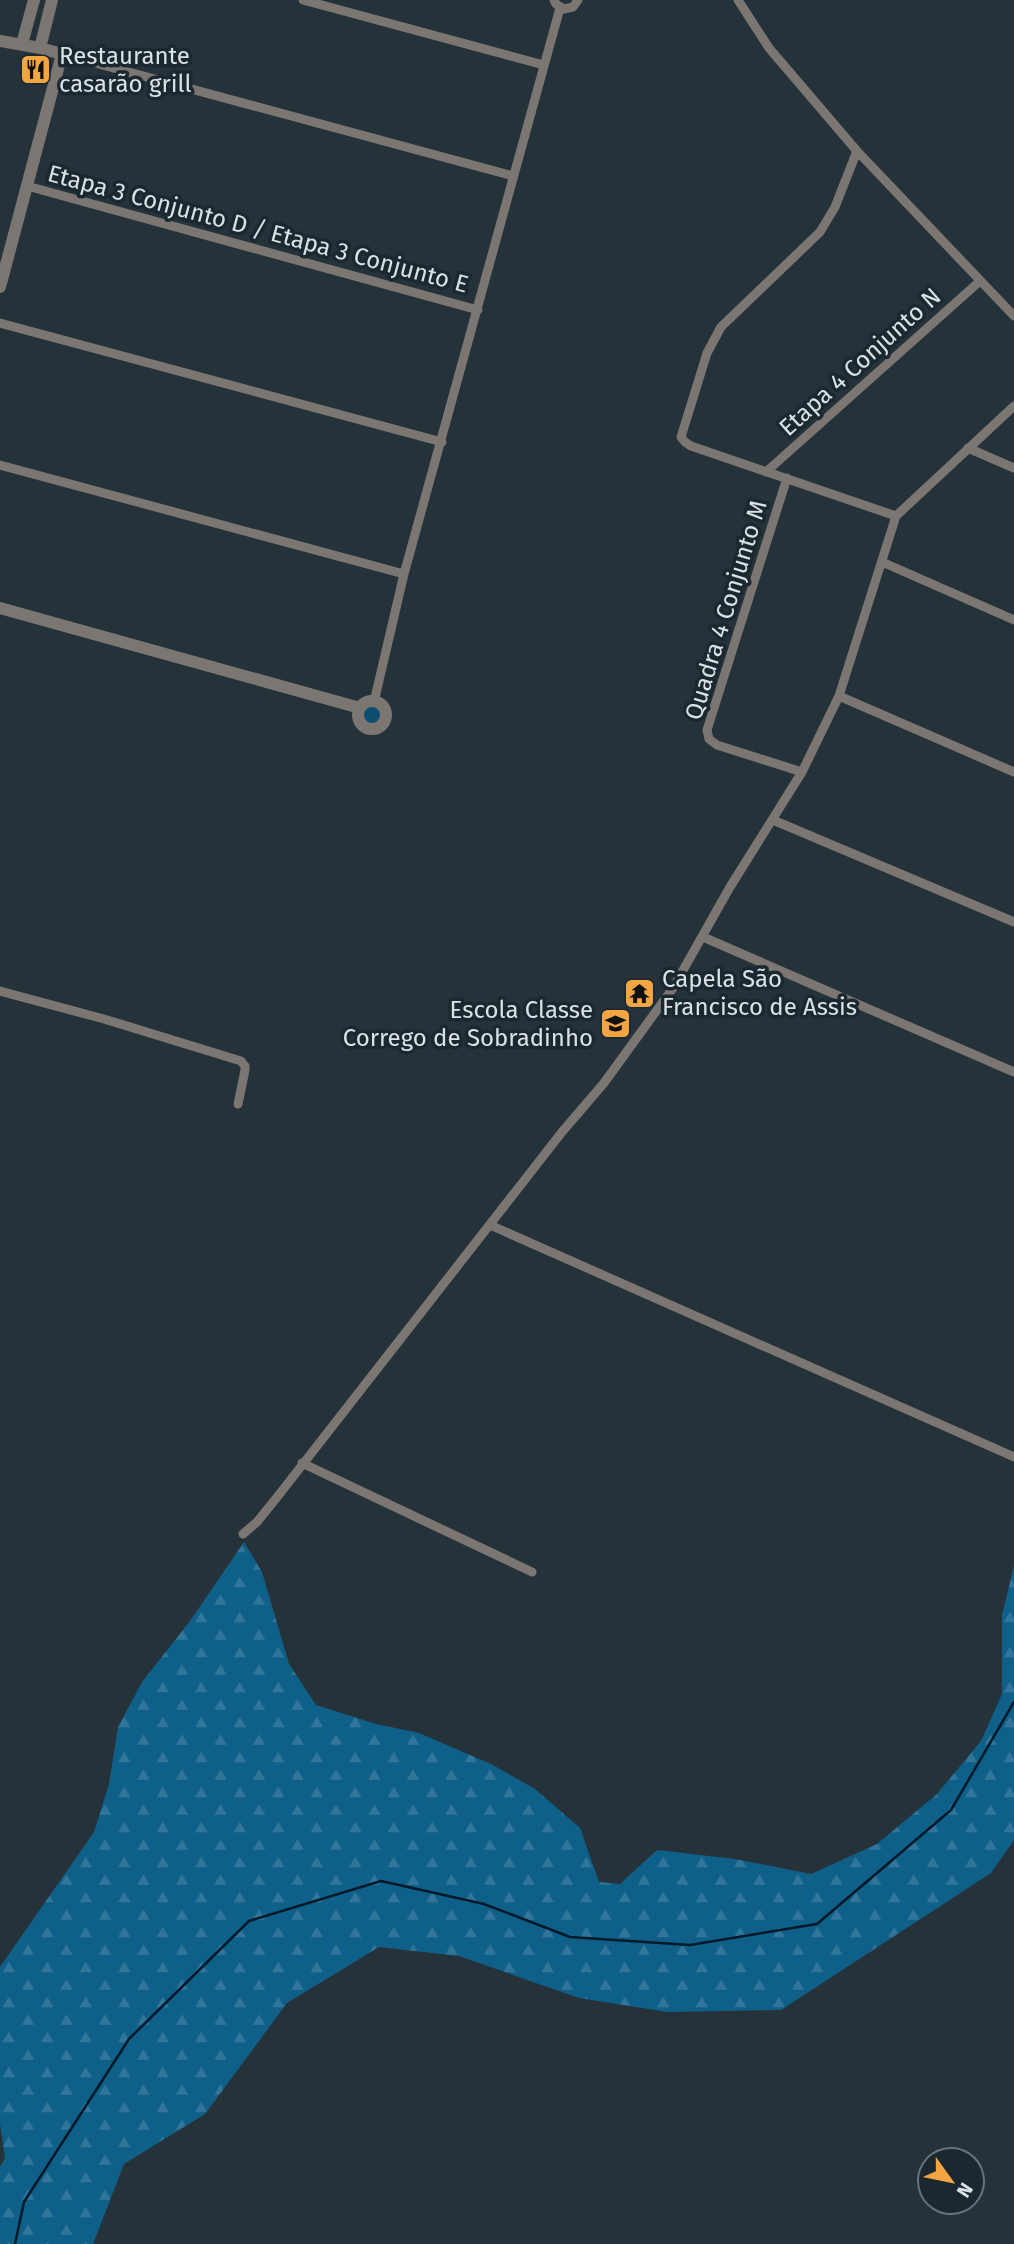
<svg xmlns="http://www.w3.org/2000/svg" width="1014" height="2244" viewBox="0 0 1014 2244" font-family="'Fira Sans',sans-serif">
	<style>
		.grass { fill: url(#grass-tufts) }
		.forest { fill: url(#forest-firs) }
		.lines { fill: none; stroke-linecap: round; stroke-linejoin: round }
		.stream { stroke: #001929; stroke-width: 2.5 }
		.minor { stroke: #7b7671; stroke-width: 9 }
		.tertiary { stroke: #7b7671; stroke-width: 12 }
		.labels { text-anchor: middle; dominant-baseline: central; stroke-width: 7; stroke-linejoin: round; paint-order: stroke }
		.poi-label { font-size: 24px; fill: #dae2e7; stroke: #1c2830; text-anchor: start }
		.street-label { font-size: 24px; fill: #dae2e7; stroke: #1c2830 }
	</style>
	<defs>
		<pattern id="grass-tufts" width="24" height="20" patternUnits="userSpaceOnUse" patternTransform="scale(1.75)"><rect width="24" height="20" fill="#0d4f71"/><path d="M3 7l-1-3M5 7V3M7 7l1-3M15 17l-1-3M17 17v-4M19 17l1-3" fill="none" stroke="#306885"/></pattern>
		<pattern id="forest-firs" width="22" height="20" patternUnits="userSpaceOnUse" patternTransform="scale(1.75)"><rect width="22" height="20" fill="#0f6089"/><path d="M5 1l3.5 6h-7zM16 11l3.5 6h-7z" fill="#31769a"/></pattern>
	</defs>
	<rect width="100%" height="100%" fill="#26323a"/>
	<!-- grass -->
	<path class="grass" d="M361 715a11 11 0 1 1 22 0a11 11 0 1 1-22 0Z"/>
	<!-- forest -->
	<path class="forest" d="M244,1542L262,1572L289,1664L316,1705L376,1724L419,1733L491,1764L535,1789L580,1828L599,1882L620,1884L657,1850L735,1859L811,1874L877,1844L937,1794L981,1741L1002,1694V1615L1014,1566V1840L991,1873L781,2010L668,2012L579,1998L459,1956L379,1947L287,2003L205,2114L124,2164L93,2244H0V2167L5,2158L0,2124V1967L94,1832L109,1784L118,1727L142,1682L190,1621Z"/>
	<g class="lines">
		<!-- stream -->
		<path class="stream" d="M15,2244L24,2202L129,2039L249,1921L381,1881L484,1904L570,1937L690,1945L817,1924L951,1810L1014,1702"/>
		<!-- minor -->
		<path class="minor" d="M303,0L544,65
			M554,0L556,4L564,9L573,7L578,0
			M738,0L769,48L857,151L1014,316
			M62,54L513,176
			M857,151L835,207L820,232L721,327L707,353L681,437L685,442L691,446L896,516
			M27,186L478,310
			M0,323L442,442
			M968,448L1014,468
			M0,465L404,574
			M766,472L980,281
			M787,478L707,730L709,739L717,745L802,772
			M882,562L1014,620
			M839,696L1014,772
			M374,702L404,574L560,8
			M773,820L1014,922
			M703,937L1014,1072
			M0,991L104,1019L241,1061L245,1066V1070L238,1104
			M490,1225L1014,1457
			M302,1463L532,1572
			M243,1534L257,1522L278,1496L562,1132L604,1083L673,988L730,887L802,772L839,696L896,516L1014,406"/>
		<!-- tertiary -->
		<path class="tertiary" d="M0,41L40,48
			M22,44L34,0
			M0,287L62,54L40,48L52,0
			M0,608L360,708
			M358 715a14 14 0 1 1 28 0a14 14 0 1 1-28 0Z"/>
	</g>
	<!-- icons -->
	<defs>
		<symbol id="restaurant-square" viewBox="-11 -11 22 22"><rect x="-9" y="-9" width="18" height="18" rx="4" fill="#f2a541" stroke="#1c2830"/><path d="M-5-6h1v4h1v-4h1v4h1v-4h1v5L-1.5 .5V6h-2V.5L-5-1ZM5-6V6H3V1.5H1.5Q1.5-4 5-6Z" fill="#111"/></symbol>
		<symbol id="temple-square" viewBox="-11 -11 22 22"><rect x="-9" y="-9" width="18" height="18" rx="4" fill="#f2a541" stroke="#1c2830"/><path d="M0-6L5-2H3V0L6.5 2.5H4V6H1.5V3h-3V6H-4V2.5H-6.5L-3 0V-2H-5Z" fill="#111"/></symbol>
		<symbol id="school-square" viewBox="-11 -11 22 22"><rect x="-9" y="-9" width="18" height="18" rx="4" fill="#f2a541" stroke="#1c2830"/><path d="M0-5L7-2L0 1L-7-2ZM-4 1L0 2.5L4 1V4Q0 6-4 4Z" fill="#111"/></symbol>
	</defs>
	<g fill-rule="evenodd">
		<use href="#restaurant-square" x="18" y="52" width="35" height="35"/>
		<use href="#temple-square" x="622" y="976" width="35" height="35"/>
		<use href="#school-square" x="598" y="1006" width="35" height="35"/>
	</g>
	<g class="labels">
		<!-- poi labels -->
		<g class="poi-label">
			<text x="59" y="56">Restaurante<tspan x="59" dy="28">casarão grill</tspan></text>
			<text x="662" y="979">Capela São<tspan x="662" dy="28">Francisco de Assis</tspan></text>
			<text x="593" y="1010" text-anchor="end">Escola Classe<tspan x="593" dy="28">Corrego de Sobradinho</tspan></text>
		</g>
		<!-- street labels -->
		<g class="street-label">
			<text transform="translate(258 229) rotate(15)">Etapa 3 Conjunto D / Etapa 3 Conjunto E</text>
			<text transform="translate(860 362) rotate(-42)">Etapa 4 Conjunto N</text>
			<text transform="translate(726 610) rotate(-73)">Quadra 4 Conjunto M</text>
		</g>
	</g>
	<!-- north arrow -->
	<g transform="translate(951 2181) rotate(123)"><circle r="33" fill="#1c2830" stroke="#687279" stroke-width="2"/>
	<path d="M0-5L12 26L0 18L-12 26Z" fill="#f2a541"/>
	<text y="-10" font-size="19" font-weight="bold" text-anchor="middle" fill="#dae2e7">N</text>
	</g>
</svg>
